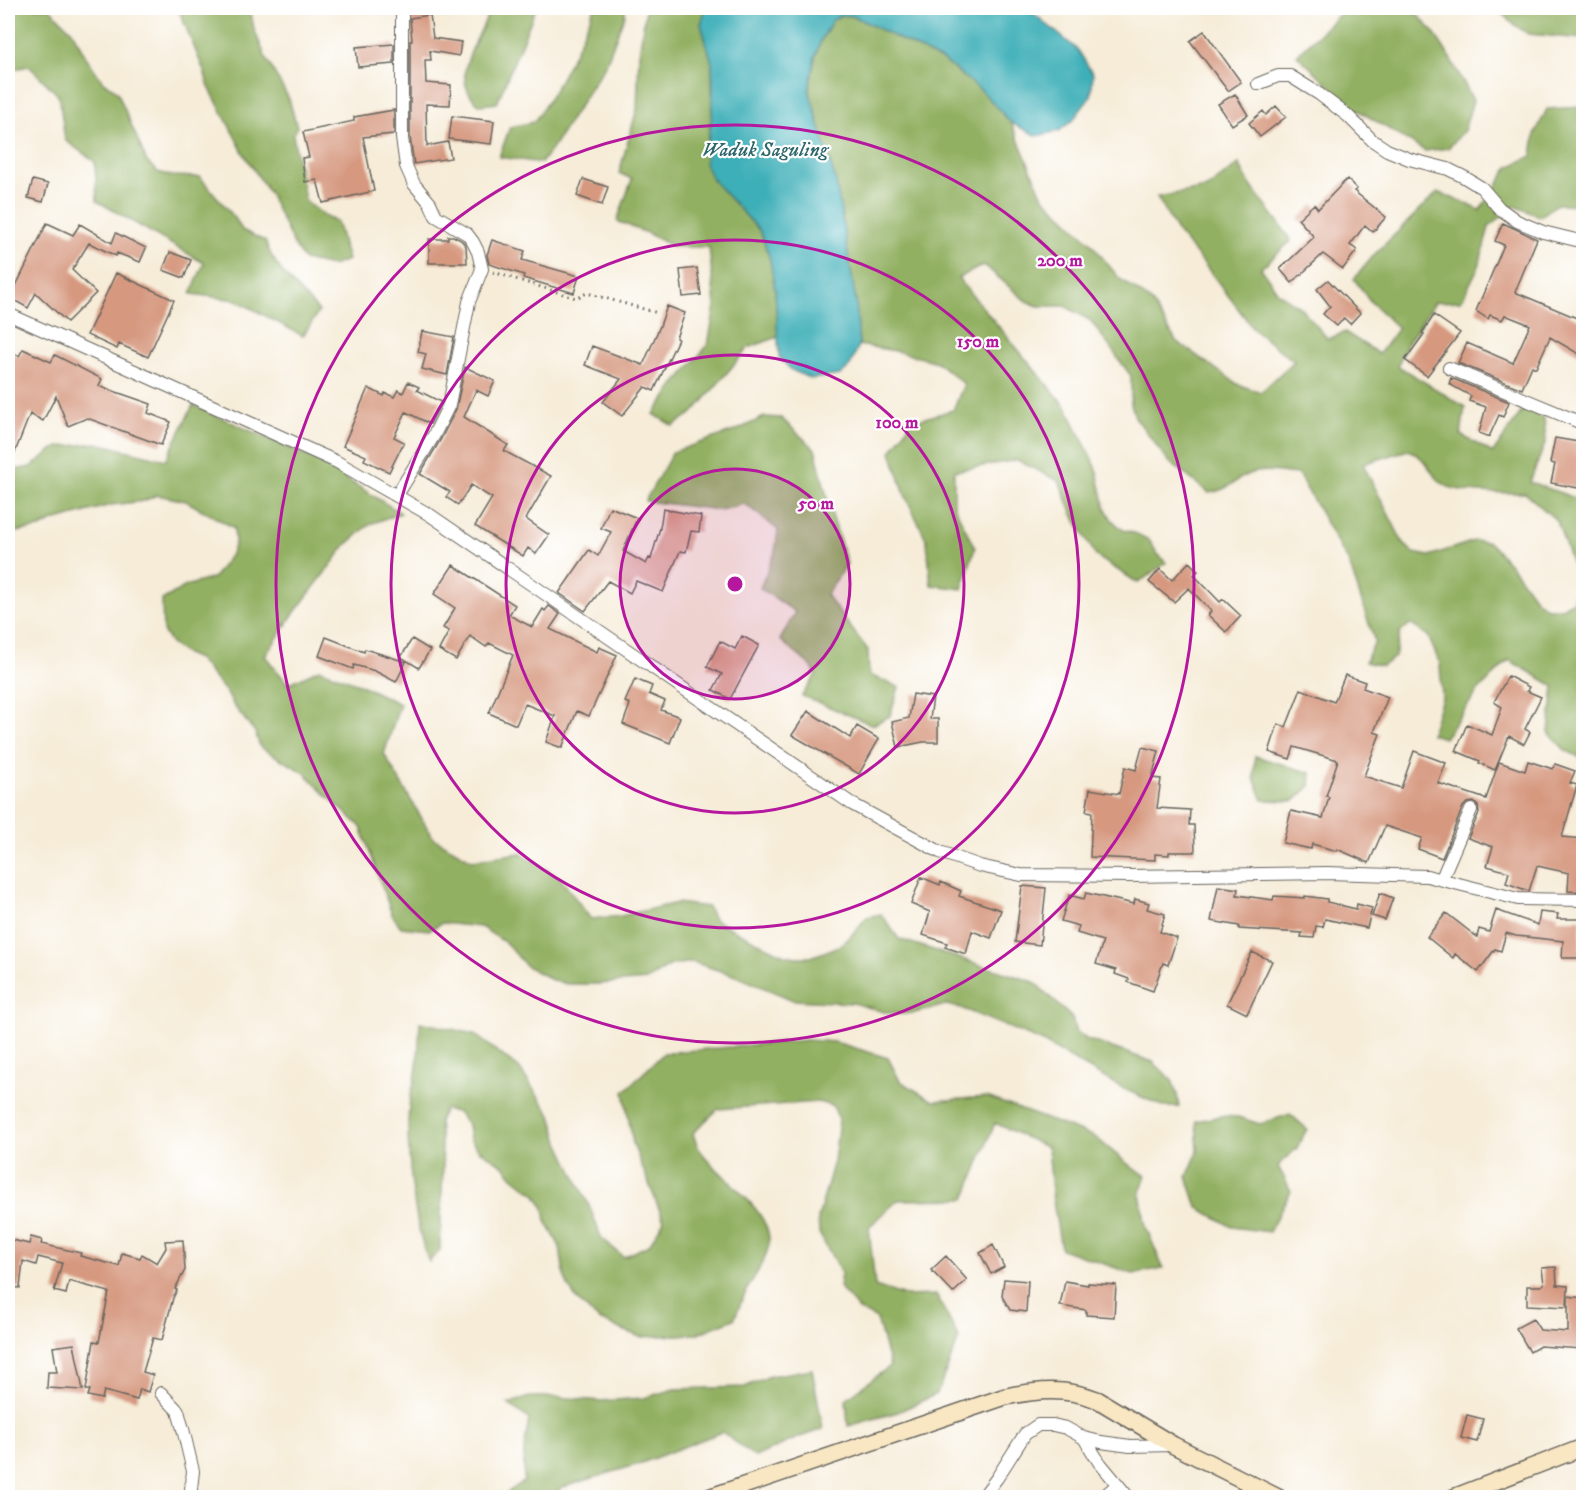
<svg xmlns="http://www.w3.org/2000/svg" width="1591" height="1505" viewBox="0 0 1591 1505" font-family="'IM FELL DW Pica',serif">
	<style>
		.forest { fill: #92b062; stroke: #57663f; stroke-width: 1.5; fill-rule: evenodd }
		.water { fill: #3eafb8; stroke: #2d666a; stroke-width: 1.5 }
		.building { fill: #d6987f }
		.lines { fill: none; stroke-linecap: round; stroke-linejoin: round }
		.minor-casing { stroke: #68655e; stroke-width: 14 }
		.secondary-casing { stroke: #68655e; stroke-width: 19 }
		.path { stroke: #68655e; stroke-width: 3; stroke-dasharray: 1.5 4.5; stroke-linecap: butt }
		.minor { stroke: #fff; stroke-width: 12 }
		.secondary { stroke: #f9e7c3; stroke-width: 16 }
		.ring { fill: none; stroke: #b5179e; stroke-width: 3 }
		.labels { text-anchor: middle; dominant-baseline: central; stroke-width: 4.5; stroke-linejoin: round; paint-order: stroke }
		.water-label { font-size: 20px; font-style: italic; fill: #2d666a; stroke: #fff }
		.centre { fill: #b5179e; stroke: #fff; stroke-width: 3 }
		.ring-label { font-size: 18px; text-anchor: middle; font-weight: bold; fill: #b5179e; stroke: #fff; stroke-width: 4.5; stroke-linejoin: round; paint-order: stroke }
	</style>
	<rect width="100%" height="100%" fill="#fff"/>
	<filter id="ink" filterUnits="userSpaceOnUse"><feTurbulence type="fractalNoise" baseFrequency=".0167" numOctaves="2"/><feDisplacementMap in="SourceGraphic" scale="12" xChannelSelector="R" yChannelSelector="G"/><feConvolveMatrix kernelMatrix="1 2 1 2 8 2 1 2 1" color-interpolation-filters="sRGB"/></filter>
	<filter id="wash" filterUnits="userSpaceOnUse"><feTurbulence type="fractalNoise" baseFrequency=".008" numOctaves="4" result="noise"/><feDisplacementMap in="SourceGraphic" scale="24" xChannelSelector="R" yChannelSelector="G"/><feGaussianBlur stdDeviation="1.35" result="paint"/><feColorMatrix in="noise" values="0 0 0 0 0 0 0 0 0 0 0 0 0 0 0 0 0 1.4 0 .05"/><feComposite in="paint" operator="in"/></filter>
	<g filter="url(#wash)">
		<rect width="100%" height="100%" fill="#f6ecd8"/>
		<!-- forest -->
		<path class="forest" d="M8,8H49L72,31L86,57L103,82L117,91L147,162L158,172L172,176L200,177L235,218L242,230L265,241C275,270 298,289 319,311L303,336L236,300L191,294L204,263L97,201L95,162L65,140L59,96L29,66L8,70Z
			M178,8H250L254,29L265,56L289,99L297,127L293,135L305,200L323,215L337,222L348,260L332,266L304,260L295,247L269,193L244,154L209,87L204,71Z
			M490,8H536L497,103L480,105C444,77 482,39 490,8Z
			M594,8H625V14L606,64L555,144L541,163L499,157L510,127L534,122C559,86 578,48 594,8Z
			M646,8H706L701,24L712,63V115L706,148L712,179L760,231L770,259L775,290L778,337L748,348L694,412L673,426L654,414L675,384L708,345L715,306L709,247H673L647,233L617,221L632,179L619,173L637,109L639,54Z
			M1343,8C1357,7 1393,5 1405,8C1431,15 1460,77 1473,100L1464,131L1448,148L1425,151L1352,107L1297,55L1341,13Z
			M1499,9L1583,8V39L1528,34L1509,21Z
			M841,15L853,16L944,61L982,91L1011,123L1043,197L1089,241L1119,278L1151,301L1176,341L1239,385L1261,392L1294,361L1255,331L1202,261L1178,233L1157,197L1207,188L1239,164C1252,193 1275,214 1291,241L1261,268L1278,293L1301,308L1328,339L1345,332L1379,354L1398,328L1371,302L1354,279L1375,254L1438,192L1480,210L1509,167L1532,156L1535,134L1547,109L1583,107V205L1557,204L1540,217L1515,206L1489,227L1479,266L1461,301L1435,302L1407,344L1398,366L1465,407L1461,435L1493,453L1524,408L1544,418L1546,441L1530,482L1578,499L1583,522V759L1565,750L1549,733L1554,686L1509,660L1478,691L1444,738L1431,734L1442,698L1440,664L1428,636L1410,624L1400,633L1395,657L1382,666L1365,662L1375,642L1349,563L1298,474C1282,473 1263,468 1247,475C1231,482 1229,490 1209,493L1168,461L1135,417L1131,404V376L1091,321L1065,306H1038L1026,301L984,265L958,278L1066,407L1096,467L1105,507L1112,520L1123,530L1137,534L1149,540L1157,553L1166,563L1138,583L1096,556L1075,519L1059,481L1017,460L954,471V506L975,548L962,589L931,585L927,541L905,495L891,452L911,422L953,410L964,384L937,362L896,351L859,345L856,301L836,182L809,90L815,57L821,40L832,21ZM1408,450C1428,457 1428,474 1445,485C1457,494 1508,493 1525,493L1557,521L1575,573L1576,587L1573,601L1562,608H1547L1536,600L1510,564L1489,542L1474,541L1429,556L1414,553L1403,543L1363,464Z
			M193,405L314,459L401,513L370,524L346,545L292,616L265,656L288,684L319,669L359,684L400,704L384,754L433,838L472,860L520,853L560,878L591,919L621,916L677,903L708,907L714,919L726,926L784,955L797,957H811L837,947L849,938L867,917L881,914L899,939L1034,982L1072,1018L1075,1030L1086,1039L1153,1062L1172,1080L1177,1094L1179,1107H1164L1124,1089L1041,1041L961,1008L946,1005L914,1013L899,1014L884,1012L853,1003L793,1000L736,976L693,962L671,965L647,980L598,984H567L552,980L526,966L506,943L481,927L442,923L429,930L401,927L392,915L361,827L327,796L305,773L260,747L255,732L234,706L226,692L198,659L184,653L171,644L163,631L162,600L186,586L213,578L230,556L235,543L234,528L186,501L157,495L144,501L111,505L53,521L40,528L8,533V471L31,467L52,450L59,447L97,443L166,460Z
			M764,417L781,418L815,449L829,505L847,564L826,595L868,650L869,675L899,687L890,716L873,725L802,696L816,675L811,666L780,640L795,612L760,588L775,552L778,530L745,504L720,510L645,501L673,452L737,430Z
			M1255,756L1311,773L1310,786L1294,801L1263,800L1254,778Z
			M420,1022L474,1034L519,1068L551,1115L559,1142L591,1210L601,1237L623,1257L649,1245L664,1221L633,1144L624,1092L664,1053L806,1040L835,1042L888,1058L900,1081L933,1101L987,1097L1095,1137L1134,1169L1146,1175L1140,1194L1146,1227L1163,1268L1133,1274L1061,1249L1053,1201L1048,1148L995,1123L965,1199L898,1200L869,1227L875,1286L905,1296L936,1295L959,1338L937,1394L898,1412L848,1426L846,1399L890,1366L877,1319L859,1310L839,1287L841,1273L819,1233L818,1218L834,1161L839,1120L833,1106L818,1102L718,1109L693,1133C695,1139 696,1145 700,1150C716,1175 773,1210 769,1244C766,1262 753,1277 745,1294C741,1302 738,1311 734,1319L697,1334L640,1337L599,1320L578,1301L569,1288L564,1275L560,1247L546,1221L544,1208L536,1195L513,1177L504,1166L479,1150L470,1139L468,1125L459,1113L445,1109L439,1121L443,1166L440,1250L429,1262C414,1228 404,1137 410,1099C411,1090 415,1082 416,1073C419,1056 419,1039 420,1022Z
			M1290,1114L1307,1129L1297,1148L1278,1166L1291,1191L1269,1232L1232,1227L1197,1207L1187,1177L1198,1151L1196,1121L1221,1116L1238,1117L1260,1124Z
			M812,1369L823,1429L800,1437L755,1457L722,1432L639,1464L563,1487L551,1497H501L524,1481V1450L529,1419L508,1404L529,1397H558L601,1401L644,1398L674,1389L745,1387L770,1376Z"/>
		<!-- water -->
		<path class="water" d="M706,8H1027L1078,50L1093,74L1091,96L1073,120L1059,131L1037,136L1011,123L982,91L944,61L853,16L841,15L832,21L821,40L815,57L809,90L836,182L856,301L859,345L850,366L840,375L811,379L791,370L779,357L775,290L770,259L760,231L712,179L705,163L712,115L713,87L712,63L701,24Z"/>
		<g id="blocks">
			<!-- building -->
			<path class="building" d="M430,15L433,38L461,42L459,56L430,51L431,60H425L426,83L451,85L450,105L426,104L427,146L448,142L451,158L414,164L410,137V41H412L410,18Z
				M1204,31L1241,82L1228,91L1190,41Z
				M394,44V64L358,67L356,47Z
				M1235,94L1248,115L1232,125L1218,104Z
				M1276,106L1286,117L1260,137L1249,123L1263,111L1266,115Z
				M394,110V134L363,137L374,191L323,203L317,180L305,182L302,158L309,157L303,132L354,121V117Z
				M452,116L494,121L491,144L449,139Z
				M583,179L608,187L602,205L577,196Z
				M1347,179L1357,189L1354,191L1386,217L1373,232L1365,225L1350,245L1357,250L1343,269L1323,254L1292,283L1280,269L1314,237L1298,219L1314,204L1318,209Z
				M33,180L48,184L43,202L28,198Z
				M47,223L73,235L80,224L112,243L116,233L146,248L140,262L117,253L116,256L89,243L72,270L96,293L67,322L36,293L28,308L10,298Z
				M1503,223L1537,239L1515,292L1584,321V357L1550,337L1536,368L1532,366L1522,389L1458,363L1467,343L1513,363L1530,325L1505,315L1502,320L1490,315L1488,319L1476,311L1504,245L1495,241Z
				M448,236H453L461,240L466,246L467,263H429V239H448Z
				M492,240L525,251L522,260L579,276L574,293L523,278L524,275L489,264L487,255Z
				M170,252L191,260L184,278L163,270Z
				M697,268L701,295L683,297L680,270Z
				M116,273L174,300L148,357L119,344L117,349L87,335Z
				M1328,280L1360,313L1350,324L1344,318L1337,326L1323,314L1330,306L1317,289Z
				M667,306L685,313L676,338L678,339L654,391L645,387L622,416L603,402L621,379L585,365L592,346L643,365L660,326Z
				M1434,315L1460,333L1427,376L1405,360L1424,334L1422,333Z
				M422,331L454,337L447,375L422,369L426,354L418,352Z
				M23,349L51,362L55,355L102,379L99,386L151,404L148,413L171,422L161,445L87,418L68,426L56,396L43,421L30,414L8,470V350L19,356Z
				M465,367L495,381L488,396L476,390L464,417L508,445L504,451L551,476L526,519L549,535L536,554L528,548L523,556L475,526L492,498L471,485L458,505L446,497L450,492L420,474L441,439L456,409Z
				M1451,378L1509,402L1503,417L1499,415L1489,437L1479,433L1486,407L1469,401L1471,396L1449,384Z
				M408,382L419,387L417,390L441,402L430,424L406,412L394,437L404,442L389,472L364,460L366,456L343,446L368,388L384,396L385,393L394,397L398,390L403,393Z
				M1555,438L1584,443V489L1551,483L1555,464L1550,463Z
				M610,507L637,518L623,551L646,564L649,558L651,559L660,528L663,509L701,516L699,532L691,531L686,552L680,551L663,592L636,581L630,593L608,581L585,611L559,593L589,550L598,556L611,532L601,528Z
				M1189,562L1198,571L1194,575L1220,602L1223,599L1241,616L1226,632L1208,615L1211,611L1189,588L1174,602L1149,582L1160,569L1172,580Z
				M453,565L515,605L509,615L532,627L543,609L545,611L549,606L560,614L550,629L597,652L599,647L617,655L589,716L577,711L562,748L546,742L555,716L525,704L516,725L489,713L513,655L489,643L486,647L470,636L456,660L439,650L449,631L443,628L455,608L434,594Z
				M742,636L759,645L730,699L713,690L722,674L707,667L720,641L735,649Z
				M326,637L364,652L365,649L406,662L396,682L375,671L354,665L353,669L319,656Z
				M412,639L430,650L419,668L401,657Z
				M1345,675L1365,682L1363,688L1388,697L1374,732L1380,734L1364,776L1401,788L1414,751L1446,763L1438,783L1486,799L1499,762L1525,771L1528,761L1553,769L1555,764L1575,771L1570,783L1577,785L1562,837L1584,839V892L1568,891L1569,873L1537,866L1529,891L1506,883L1509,872L1487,866L1493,847L1468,838L1479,813L1478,806L1474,802L1467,803L1463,807L1442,858L1418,849L1422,838L1385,826L1369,863L1337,849V851L1312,844L1311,849L1283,843L1291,811L1323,818L1329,797L1326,796L1338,760L1294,747L1290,759L1269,752L1278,724L1286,727L1301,689L1334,702Z
				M1508,676L1529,687L1527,691L1541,697L1525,729L1530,732L1524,744L1509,736L1495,770L1479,763L1480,761L1456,751L1467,724L1492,735L1502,707L1494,702Z
				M635,679L652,686L649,694L665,701L661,710L680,717L670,743L623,724L630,704L625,702Z
				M913,694L933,697L930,719H938V742H923L898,747L892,722L909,718Z
				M808,711L850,738L857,726L879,739L859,774L792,735Z
				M1142,747L1159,751L1152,778L1161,779L1157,808L1190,810L1189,825H1194L1195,852H1169V855L1155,854V860L1090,857L1092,812L1086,811L1090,789L1119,794L1125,767L1136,770Z
				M921,877L940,885L941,882L961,891L959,896L1001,910L991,938L972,931L966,954L945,947L947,943L923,935L930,912L911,904Z
				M1022,886L1046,888L1040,945L1015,942Z
				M1218,886L1238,889L1237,895L1273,900L1274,896L1305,898V896L1327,899V902L1356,909L1357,904L1372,908L1367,928L1325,919L1323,927L1316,926L1314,938L1301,937L1302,933L1239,929V926L1211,921Z
				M1086,893L1134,904L1135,899L1149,903L1147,909L1165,914L1160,932L1177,938L1168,965L1163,963L1153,991L1128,982L1129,979L1115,974L1116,970L1096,964L1103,941L1077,933L1079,926L1061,921L1069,895L1084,899Z
				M1380,893L1393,898L1385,920L1372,916Z
				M1496,910L1538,925L1540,912L1558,914L1557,919H1581L1580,958H1562L1563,941L1516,936L1506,933L1501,951L1495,949L1478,972L1455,954L1453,958L1427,937L1446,913L1477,937L1479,929L1489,932Z
				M1252,952L1272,961L1247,1014L1227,1004Z
				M31,1237L42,1240L41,1244L81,1253L80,1256L119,1266L122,1253L140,1258L142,1254L157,1263L166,1248L165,1241L183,1240L185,1270L175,1289L177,1290L173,1298L162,1340L153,1338L143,1372L153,1375L148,1392L140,1389L137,1400L104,1391L102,1399L88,1396L90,1390H86L94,1341L99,1342L109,1292L69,1281L66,1294L54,1291L62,1263L38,1257L36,1265L23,1261L20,1288L8,1287V1239L29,1244Z
				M993,1245L1004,1267L991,1274L980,1253Z
				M946,1256L967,1280L953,1293L931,1270Z
				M1556,1267L1557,1285L1568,1286L1567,1307L1527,1305V1286H1541L1544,1284L1542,1268Z
				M1004,1279L1028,1281L1026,1312L1010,1310L1002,1296Z
				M1065,1281L1088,1285V1283L1116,1285L1114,1317L1086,1315V1310L1060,1306Z
				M1568,1296L1584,1298L1582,1349L1540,1346L1530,1352L1516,1328L1533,1319L1540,1330L1568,1332Z
				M74,1344L83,1390L47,1388L48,1372H57L53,1347Z
				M1467,1415L1483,1419L1477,1442L1461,1438Z"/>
		</g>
	</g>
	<g filter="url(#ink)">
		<use href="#blocks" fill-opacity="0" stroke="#68655e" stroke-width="1.5"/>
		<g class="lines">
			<defs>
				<path id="minor" d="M1258,84L1278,76H1290L1319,94L1348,116L1372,140L1387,150L1409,159L1448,169L1464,177L1482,188L1499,208L1517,221L1543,232L1584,242
					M8,314L337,462L430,515L852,804L940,852L980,866L1021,875L1130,876L1327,873L1427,876L1518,899L1584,900
					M1449,368L1584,424
					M397,495L434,435L449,405L469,302L482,269L478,252L473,242L467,234L436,216L430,203L414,184L406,166L402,138V8
					M1442,878L1471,810
					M161,1393L178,1411L183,1429L193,1471L190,1498
					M1084,1438L1099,1462L1129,1498
					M982,1498L997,1478L1025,1434L1038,1425H1053L1066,1428L1084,1438L1101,1442L1130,1446L1173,1445
					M1102,1498L1117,1485"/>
				<path id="secondary" d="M707,1498L1004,1397C1036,1390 1066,1387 1098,1400L1173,1445L1279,1498
					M1452,1498L1584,1447"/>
			</defs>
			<!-- minor casing -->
			<use href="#minor" class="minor-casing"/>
			<!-- secondary casing -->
			<use href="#secondary" class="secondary-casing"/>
			<!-- path -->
			<path class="path" d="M493,272L576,298L587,293L658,313"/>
			<!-- minor -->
			<use href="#minor" class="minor"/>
			<!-- secondary -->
			<use href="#secondary" class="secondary"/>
		</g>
	</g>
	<!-- distance rings -->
	<circle cx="735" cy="584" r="115" fill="#b5179e" fill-opacity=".12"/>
	<g class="ring">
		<circle cx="735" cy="584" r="115"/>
		<circle cx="735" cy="584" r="229"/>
		<circle cx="735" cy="584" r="344"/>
		<circle cx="735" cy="584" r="459"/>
	</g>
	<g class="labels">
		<!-- water labels -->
		<g class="water-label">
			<text x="765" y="150">Waduk Saguling</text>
		</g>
	</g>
	<circle cx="735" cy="584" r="9" class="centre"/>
	<g class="ring-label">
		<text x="1060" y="266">200 m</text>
		<text x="978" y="347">150 m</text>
		<text x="897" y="428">100 m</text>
		<text x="816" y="509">50 m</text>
	</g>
	<!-- margin -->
	<rect width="1591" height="1505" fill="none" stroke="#fff" stroke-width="30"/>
</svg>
